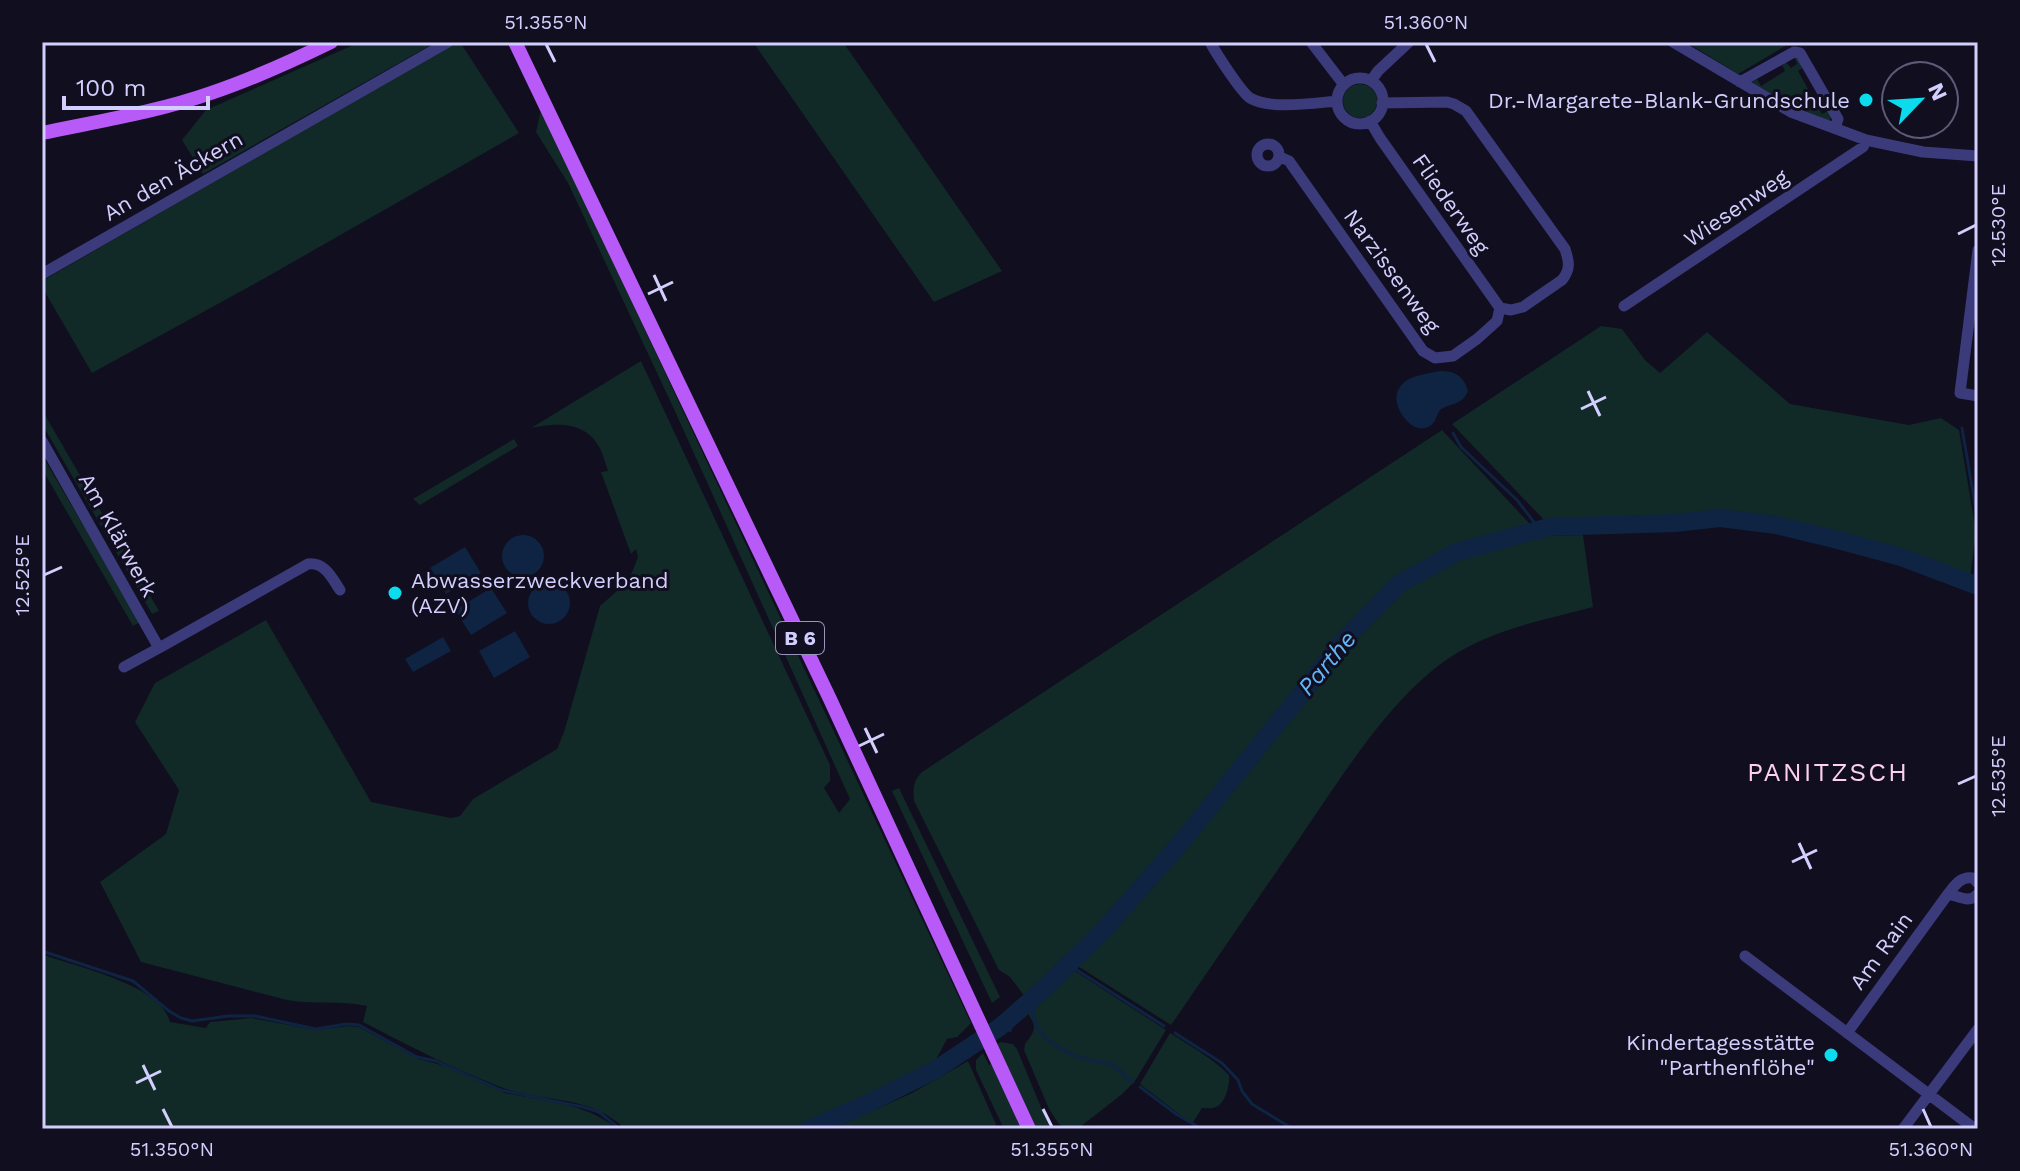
<svg xmlns="http://www.w3.org/2000/svg" width="2020" height="1171" viewBox="0 0 2020 1171" font-family="'Work Sans',sans-serif">
	<style>
		.green { fill: #112927 }
		.water { fill: #0e2442 }
		.lines { fill: none; stroke-linecap: round; stroke-linejoin: round }
		.stream { stroke: #0e2442; stroke-width: 3 }
		.river { stroke: #0e2442; stroke-width: 18 }
		.minor { stroke: #3b3b7c; stroke-width: 11 }
		.major { stroke: #b85af7; stroke-width: 14 }
		.ticks { fill: none; stroke: #d2cefd; stroke-width: 3 }
		.poi-dot { fill: #0bdbec; stroke: #100e1f; stroke-width: 3 }
		.labels { text-anchor: middle; dominant-baseline: central; stroke-width: 6; stroke-linejoin: round; paint-order: stroke }
		.shield { fill: #100e1f; stroke: #9894ba; stroke-width: 2 }
		.shield-label { font-size: 20px; font-weight: bold; fill: #d2cefd }
		.poi-label { font-size: 22px; fill: #d2cefd; stroke: #100e1f; text-anchor: end }
		.street-label { font-size: 22px; fill: #d2cefd; stroke: #100e1f }
		.water-label { font-size: 24px; font-style: italic; fill: #61b6f8; stroke: #100e1f }
		.quarter-label { font-size: 26px; letter-spacing: 2px; fill: #fdd0ee; stroke: #100e1f }
		.neatline { fill: none; stroke: #d2cefd; stroke-width: 3 }
		.ticks-label { font-size: 20px; text-anchor: middle; fill: #d2cefd }
	</style>
	<rect width="100%" height="100%" fill="#100e1f"/>
	<!-- green -->
	<path class="green" d="M360,42H436L203,174L182,140L206,110Z
		M457,42H460L519,133L265,278L92,373L42,287V281Z
		M753,42H843L1002,271L934,302Z
		M1686,42H1785L1787,45L1738,74Z
		M1794,57L1797,58L1804,67L1798,71L1822,114L1828,111L1831,114L1830,121L1794,108L1753,83L1752,82L1757,79L1761,86L1785,71L1782,65L1786,62L1791,68L1797,64Z
		M1343 101a17 17 0 1 1 34 0a17 17 0 1 1-34 0Z
		M541,109L971,1023L957,1037L947,1039L933,1065L879,1095L801,1129H625C588,1093 542,1104 498,1086C452,1068 407,1045 363,1022L367,1006C341,1000 314,1005 287,1000L141,962L100,882L166,834L179,790L135,722L155,683L266,620L371,802L451,818L460,816L473,799L557,749L564,732L600,606L626,583L633,570L638,557L636,549L631,554L601,472L608,471C605,463 603,453 598,445C583,421 555,423 531,428L641,361L830,765V781L824,788L839,813L850,799L673,407L568,183L536,132Z
		M1601,326L1622,329L1645,360L1660,373L1707,332L1790,404L1909,425L1941,418L1959,430L1976,532L1970,579L1892,549L1782,522L1719,514L1546,522L1452,424Z
		M42,410L159,611L152,614L42,424Z
		M1442,430L1530,524L1524,528L1501,533L1463,546L1432,560L1389,586L1347,629L1190,825L1092,931L1026,998L1010,977L999,970L914,801C913,788 913,781 922,772Z
		M514,439L518,446L420,505L413,499Z
		M42,455L140,622L133,626L42,469Z
		M1583,535L1593,607C1549,619 1507,626 1466,648C1398,683 1342,777 1299,839C1256,901 1214,963 1171,1025L1076,965L1114,926L1364,626L1401,588L1430,572L1464,556L1513,540L1548,536Z
		M899,788L1000,997L992,1003L892,791Z
		M42,954C75,967 161,984 170,1022L206,1028L210,1022L252,1018L316,1030L348,1026L359,1027L419,1059L449,1067L505,1093C541,1100 589,1104 617,1129H42Z
		M1072,969L1166,1030L1135,1081L1121,1095L1080,1127L1065,1128L1059,1124L1049,1109L1024,1050L1025,1044C1036,1029 1037,1028 1027,1012Z
		M1170,1033C1191,1046 1212,1058 1229,1075C1230,1084 1226,1103 1216,1107C1212,1109 1207,1108 1202,1108L1192,1124L1140,1084Z
		M1001,1042L1013,1044L1017,1049L1045,1117L1055,1129H1036L997,1044Z
		M983,1053L989,1065L991,1064L1022,1129H1004L976,1070V1060Z
		M968,1061L998,1129H832L912,1093Z"/>
	<!-- water -->
	<path class="water" d="M1440,371C1455,371 1464,376 1468,391C1463,405 1450,403 1440,410C1437,414 1437,418 1434,422C1417,444 1386,404 1400,387C1408,375 1427,374 1440,371Z
		M502 556a21 21 0 1 1 42 0a21 21 0 1 1-42 0Z
		M465,547L481,573L446,594L430,568Z
		M528 603a21 21 0 1 1 42 0a21 21 0 1 1-42 0Z
		M491,588L507,613L471,635L455,610Z
		M515,631L530,657L494,678L479,651Z
		M443,637L451,651L413,672L405,659Z"/>
	<g class="lines">
		<!-- stream -->
		<path class="stream" d="M1962,428L1978,522
			M1453,433L1461,447L1517,500L1540,530
			M1974,584L1978,550
			M42,951L133,981L169,1011L181,1018L192,1021L228,1016H255L316,1029L346,1024L359,1025L417,1057L436,1061L501,1090L583,1107L599,1112L620,1129
			M1069,965L1164,1026
			M1038,994C1035,1002 1032,1010 1034,1019C1040,1041 1068,1054 1088,1060C1095,1062 1101,1061 1107,1063C1118,1066 1124,1076 1133,1082
			M1010,1031L1016,1013
			M1175,1033L1222,1063L1238,1080L1242,1091L1252,1104L1293,1129
			M1140,1087L1176,1114L1202,1129"/>
		<!-- river -->
		<path class="river" d="M809,1129L865,1105L935,1070L1000,1027L1047,986L1101,933L1184,839L1347,637L1399,584L1457,552L1549,527L1675,523L1720,518L1776,525L1838,540L1901,557L1978,586"/>
		<!-- minor -->
		<path class="minor" d="M1210,42C1216,53 1241,92 1250,98C1270,110 1314,103 1337,101
			M1311,42L1344,85
			M1673,42L1791,112L1866,140L1923,152L1978,156
			M1337 101a23 23 0 1 1 46 0a23 23 0 1 1-46 0Z
			M1371,81L1378,71L1409,42
			M1740,82L1794,52L1800,53L1838,119L1835,128
			M1382,103L1447,102L1454,104L1466,111L1565,249C1569,261 1571,269 1562,280L1523,307L1511,310L1500,308
			M1370,121L1380,138L1500,308
			M1257 155a11 11 0 1 1 22 0a11 11 0 1 1-22 0Z
			M1280,157L1289,161L1423,351L1435,358L1453,356L1477,339L1497,321L1500,308
			M1978,250L1960,393L1978,396
			M42,274L448,42
			M1624,306L1863,147L1866,140
			M42,441L159,648L308,564C325,562 332,578 340,590
			M124,667L159,648
			M1978,883L1973,878C1961,876 1955,885 1948,894C1959,896 1969,904 1978,894
			M1745,956L1975,1129
			M1847,1033L1948,894
			M1903,1129L1978,1029"/>
		<!-- major -->
		<path class="major" d="M515,42L829,697L1029,1129
			M42,133C99,121 157,112 211,93C253,79 292,61 331,42"/>
	</g>
	<!-- ticks -->
	<path class="ticks" d="M546,44L555,62M1426,44L1435,62M1958,234L1976,225M654,275L666,301M648,294L673,282M1588,391L1600,416M1581,409L1606,397M44,575L62,567M865,728L877,753M859,746L884,734M1958,784L1976,776M1799,843L1811,869M1792,862L1817,850M143,1065L155,1090M136,1083L161,1071M163,1109L172,1127M1043,1109L1052,1127M1923,1109L1931,1127"/>
	<!-- markers -->
	<g class="poi-dot">
		<circle cx="1866" cy="100" r="8"/>
		<circle cx="395" cy="593" r="8"/>
		<circle cx="1831" cy="1055" r="8"/>
	</g>
	<g class="labels">
		<!-- shield labels -->
		<rect class="shield" x="776" y="622" width="48" height="32" rx="6"/>
		<g class="shield-label">
			<text x="800" y="638">B 6</text>
		</g>
		<!-- poi labels -->
		<g class="poi-label">
			<text x="1850" y="100">Dr.-Margarete-Blank-Grundschule</text>
			<text x="411" y="580" text-anchor="start">Abwasserzweckverband<tspan x="411" dy="25">(AZV)</tspan></text>
			<text x="1815" y="1042">Kindertagesstätte<tspan x="1815" dy="25">"Parthenflöhe"</tspan></text>
		</g>
		<!-- street labels -->
		<g class="street-label">
			<text transform="translate(173 176) rotate(-30)">An den Äckern</text>
			<text transform="translate(1451 204) rotate(55)">Fliederweg</text>
			<text transform="translate(1736 208) rotate(-34)">Wiesenweg</text>
			<text transform="translate(1392 271) rotate(54)">Narzissenweg</text>
			<text transform="translate(118 535) rotate(61)">Am Klärwerk</text>
			<text transform="translate(1881 951) rotate(-54)">Am Rain</text>
		</g>
		<!-- water labels -->
		<g class="water-label">
			<text transform="translate(1327 663) rotate(-50)">Parthe</text>
		</g>
		<!-- quarter labels -->
		<g class="quarter-label">
			<text x="1828" y="772">PANITZSCH</text>
		</g>
	</g>
	<!-- border -->
	<rect width="2020" height="1171" fill="none" stroke="#100e1f" stroke-width="88"/>
	<!-- north arrow -->
	<g transform="translate(1920 100) rotate(65)"><circle r="38" fill="#100e1f" stroke="#5e5b78" stroke-width="2"/>
	<path d="M0-6L14 30L0 20L-14 30Z" fill="#0bdbec"/>
	<text y="-12" font-size="22" font-weight="bold" text-anchor="middle" fill="#d2cefd">N</text>
	</g>
	<!-- scale -->
	<path d="M64 96v12h144v-12" fill="none" stroke="#d2cefd" stroke-width="4"/>
	<text x="76" y="96" font-size="24" fill="#d2cefd" stroke="#100e1f" stroke-width="6" paint-order="stroke">100 m</text>
	<rect x="44" y="44" width="1932" height="1083" class="neatline"/>
	<g class="ticks-label">
		<text x="546" y="29">51.355°N</text>
		<text x="1426" y="29">51.360°N</text>
		<text transform="translate(1998 225) rotate(-90)" y="7">12.530°E</text>
		<text transform="translate(22 575) rotate(-90)" y="7">12.525°E</text>
		<text transform="translate(1998 776) rotate(-90)" y="7">12.535°E</text>
		<text x="172" y="1156">51.350°N</text>
		<text x="1052" y="1156">51.355°N</text>
		<text x="1931" y="1156">51.360°N</text>
	</g>
</svg>
